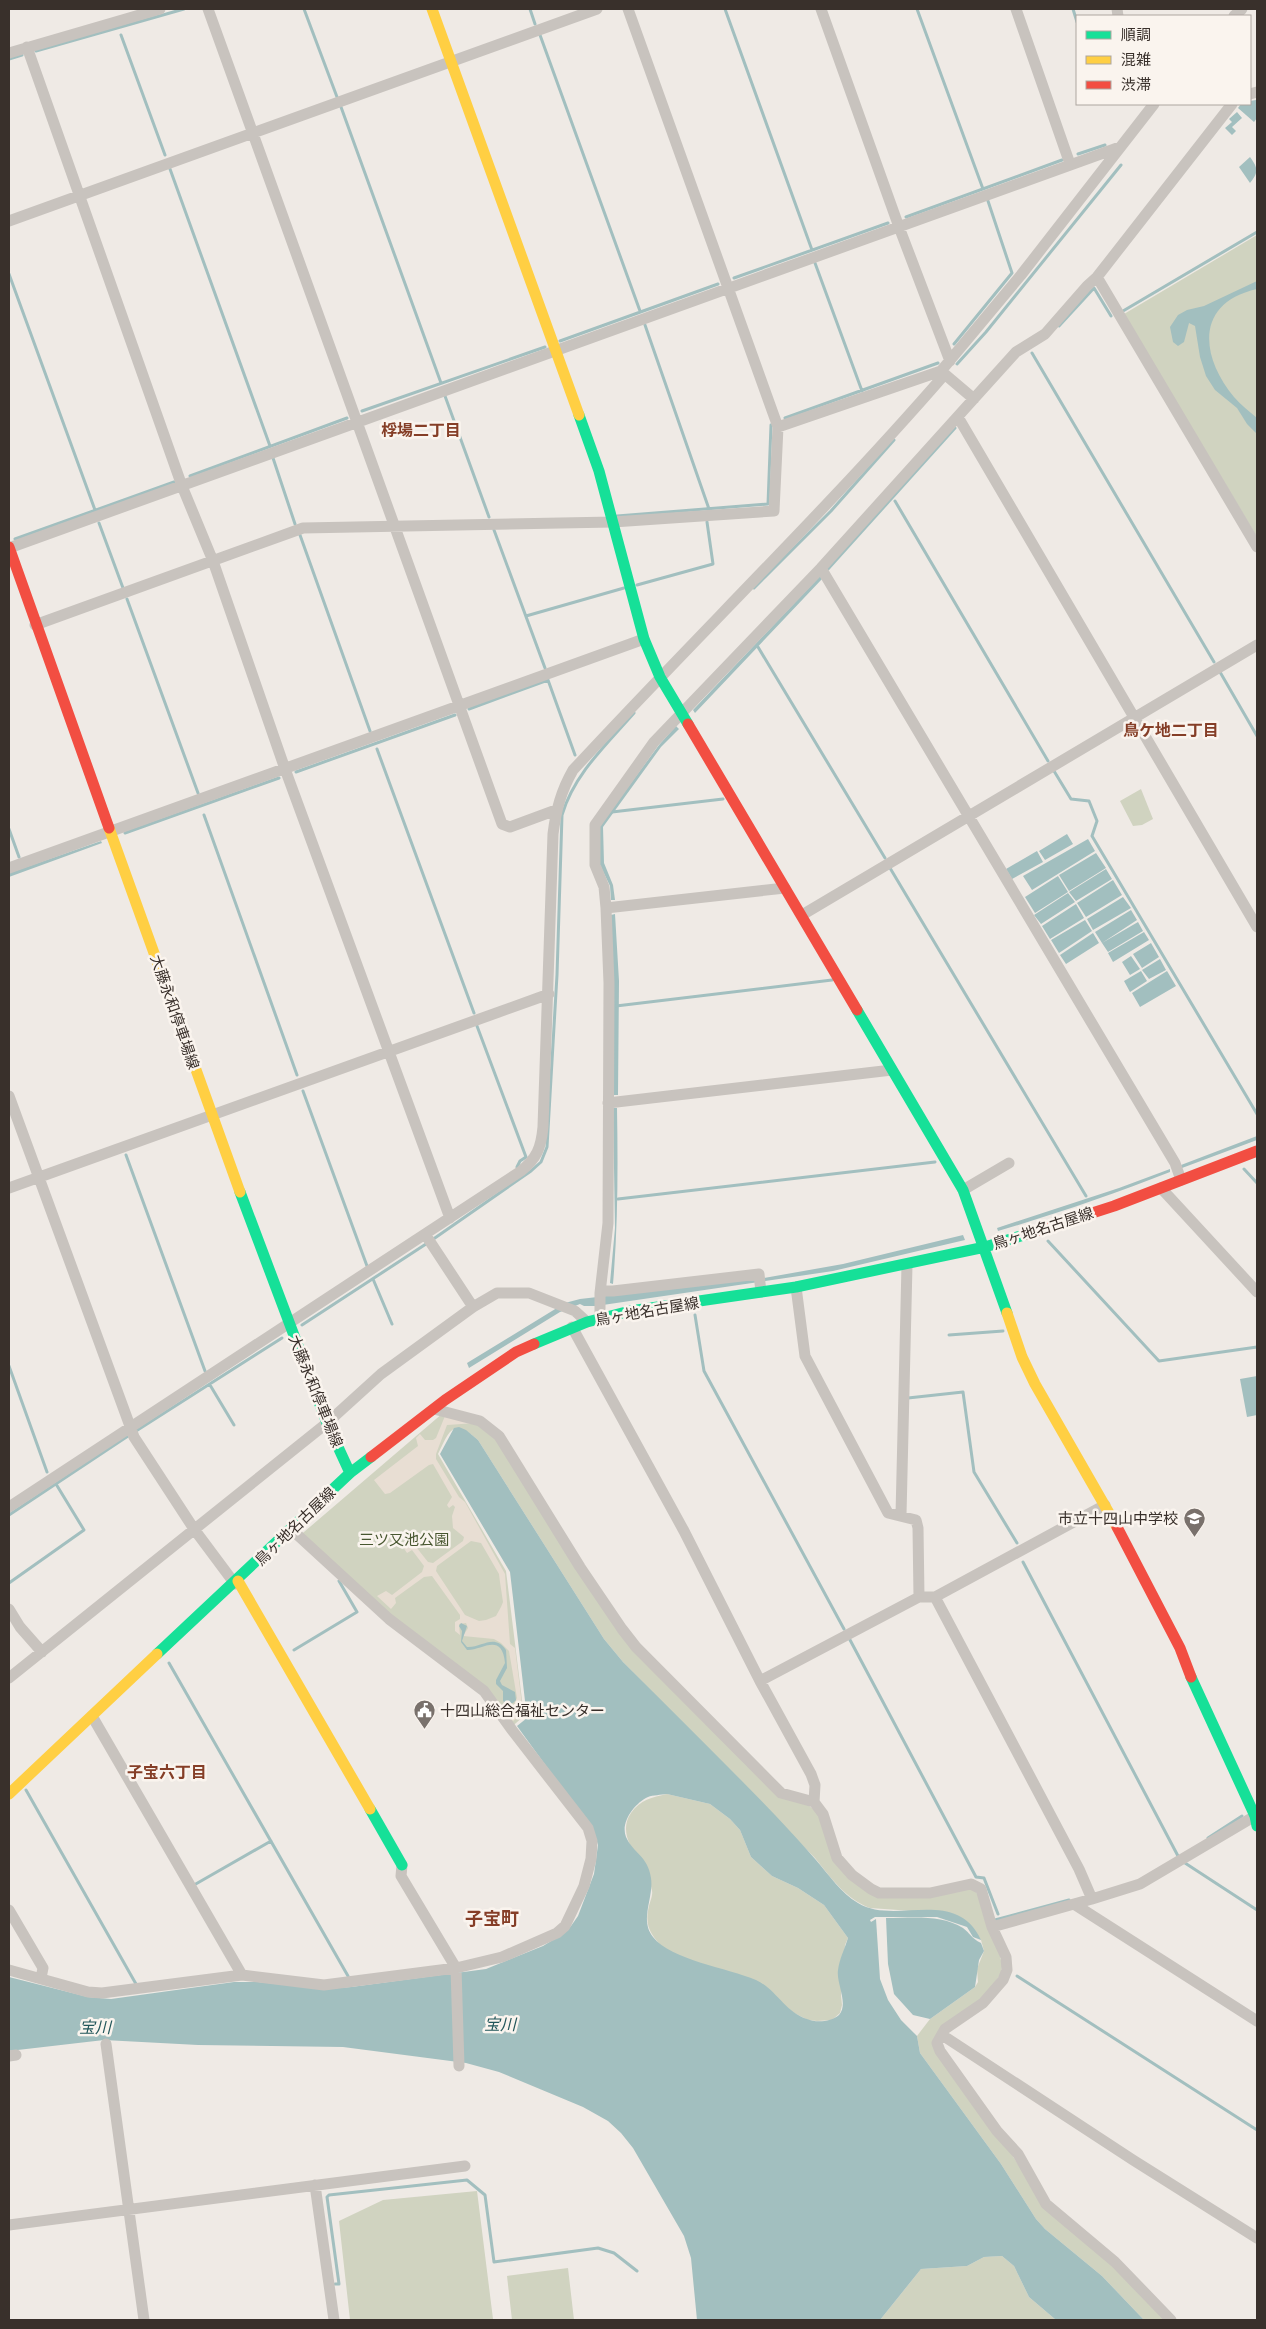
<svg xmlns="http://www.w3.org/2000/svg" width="1266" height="2329" viewBox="0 0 1266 2329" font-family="'IBM Plex Sans','Noto Sans JP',sans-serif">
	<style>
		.green { fill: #d0d3c0 }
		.plaza { fill: #e8ded3; fill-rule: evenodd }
		.water { fill: #a2bfbf; fill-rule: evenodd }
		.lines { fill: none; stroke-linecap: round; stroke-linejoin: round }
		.stream { stroke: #a2bfbf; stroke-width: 3 }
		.street { stroke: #c8c3be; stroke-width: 11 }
		.fast { stroke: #16e098; stroke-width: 11 }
		.slow { stroke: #ffcf43; stroke-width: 11 }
		.jam { stroke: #f24e42; stroke-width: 11 }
		.labels { text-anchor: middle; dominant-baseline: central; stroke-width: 5; stroke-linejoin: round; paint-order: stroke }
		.street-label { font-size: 15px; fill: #39302b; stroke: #faf4ee }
		.poi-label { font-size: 15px; fill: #39302b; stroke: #faf4ee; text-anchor: end }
		.park-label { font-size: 15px; fill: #485730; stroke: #faf4ee }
		.neighbourhood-label { font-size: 16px; font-weight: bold; fill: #853e27; stroke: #faf4ee }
		.water-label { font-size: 16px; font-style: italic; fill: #22565a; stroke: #faf4ee }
		.quarter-label { font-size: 18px; font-weight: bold; fill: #853e27; stroke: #faf4ee }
	</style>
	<rect width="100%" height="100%" fill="#efeae5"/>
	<!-- green -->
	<path class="green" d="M1257,235V537L1124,314Z
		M1141,789L1153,819L1142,825L1133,826L1120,801Z
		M443,1413L476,1423L497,1438L611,1619L773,1789L808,1805L822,1816L835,1857L868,1892L972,1886L993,1918L1002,1966L1001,1974L984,1996L936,2036L1044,2205L1114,2264L1167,2320H1144L1102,2276L1045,2229L1036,2219L1001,2164L920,2053L917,2036L930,2019L975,1987L978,1982L977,1969L984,1951L981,1940L954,1914L870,1908C846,1899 831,1878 815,1858L623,1662L604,1639L478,1440C453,1418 450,1429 438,1454L506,1571L524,1716L507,1731L479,1692L297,1538Z
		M667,1794L710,1804L730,1819L740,1830L751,1857L772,1876L798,1888L824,1905L848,1938L845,1945L841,1995L842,2005L840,2013L832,2020L817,2021L808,2020L792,2012L770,1992L665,1950C651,1935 644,1927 649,1906C650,1902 653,1895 652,1891C649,1866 613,1839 631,1813C640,1800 652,1797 667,1794Z
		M477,2191L493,2319L350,2320L339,2221L383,2200Z
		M1002,2256L1014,2266L1029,2297L1056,2320H880L921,2269L967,2266L984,2257Z
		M568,2268L574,2320H512L507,2276Z"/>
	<!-- plaza -->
	<path class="plaza" d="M445,1416L476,1423L447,1425L436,1454V1459L459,1497L465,1502L505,1574L510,1644L515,1648L523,1713L513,1721L500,1705H514L517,1698L509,1651L501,1643L494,1639L463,1636L468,1628L466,1623L459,1624L460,1635L455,1631V1622L460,1619V1615L432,1576L424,1577L395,1598L396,1603L391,1609L377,1596L386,1591L392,1595L422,1572L424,1566L412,1550L407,1553L401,1544L409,1538L428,1562L433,1563L463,1541L464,1537L453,1528L452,1516L455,1507L453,1505L449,1508L447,1505L452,1497L433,1464L429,1465L390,1493L385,1494L374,1480L418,1446L416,1438L420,1434L425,1440H433L436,1438ZM471,1541L481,1543L499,1574L500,1582L503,1602L501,1607L496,1616L486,1620L479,1621L465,1615L436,1571L437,1566Z"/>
	<!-- water -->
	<path class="water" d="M1256,100L1257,118L1254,122L1238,108L1241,104H1250V101Z
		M1237,112L1242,118L1232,127L1236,131L1232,135L1225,128L1232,122L1229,119Z
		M1250,157C1258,168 1259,172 1250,183L1239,167Z
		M1257,281V289C1195,303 1200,356 1234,397C1241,405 1249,411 1257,418V434L1247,424L1237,408L1215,390L1206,376L1200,357L1195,326L1189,323L1184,342L1178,346L1173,342L1170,327L1178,315L1187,310L1204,306Z
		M820,576L822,579L695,713L693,710Z
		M676,726L679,729L661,747L603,827L604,863L613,885L615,900H611L610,886L599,863V826L659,745Z
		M1067,834L1073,844L1045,860L1039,851Z
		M1088,839L1095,851L1032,890L1023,876Z
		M101,841L102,843L9,877V873Z
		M1037,851L1043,862L1012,879L1006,869Z
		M1096,853L1106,868L1069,891L1059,875Z
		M1106,869L1112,879L1076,901L1069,892Z
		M1058,876L1068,892L1035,913L1025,897Z
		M1113,880L1122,895L1086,917L1077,903Z
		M1068,893L1075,902L1041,924L1034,915Z
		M1123,897L1131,908L1093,930L1087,919Z
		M1076,904L1084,918L1050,939L1042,926Z
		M1131,910L1137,920L1102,943L1095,932Z
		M615,914L619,981L618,1095H614L611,915Z
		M1085,920L1092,931L1059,953L1051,940Z
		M1138,922L1143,931L1108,952L1102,943Z
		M1144,932L1149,940L1113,962L1108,953Z
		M1093,933L1099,943L1066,964L1060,955Z
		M1151,943L1159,957L1142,968L1133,954Z
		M1131,956L1140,969L1130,975L1122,962Z
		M1160,959L1166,970L1149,979L1142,970Z
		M1141,971L1147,981L1130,992L1124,981Z
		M1167,971L1176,986L1140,1007L1132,993Z
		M613,1108H617C618,1167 618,1225 613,1284L610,1283L615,1228Z
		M1257,1136V1140L1182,1168L1181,1165Z
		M1170,1169V1172C1114,1194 1056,1214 998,1231L997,1228L1119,1188Z
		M963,1235L965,1240L833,1271L596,1306H584L580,1304L560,1312L469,1368L467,1363L565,1303L580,1299L764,1278L843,1264Z
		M1257,1376V1415L1247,1417L1240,1379Z
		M459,1427L466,1430L478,1440L604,1639L623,1662C674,1713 725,1763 775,1815C789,1830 803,1845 816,1860C829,1875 841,1893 858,1903C895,1926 956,1886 981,1940L973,1937L967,1927L937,1917H875L870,1920L871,1922L876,1919L880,1979L888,2000L901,2020L917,2036L920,2053L1001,2164L1036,2219L1045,2229L1102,2276L1144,2320H1056L1029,2297L1014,2266L1002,2256L984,2257L967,2266L921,2269L880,2320H697L691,2258L684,2236L633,2148L621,2133L608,2121L583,2107L499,2072L466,2063L343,2047L198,2045L104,2040L9,2051V1977L88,1997L111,1999L234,1982H258L325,1989L351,1987L486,1969L543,1946L561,1935L571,1926L578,1916L594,1874L598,1845L594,1832L517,1726L527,1718L510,1572L440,1454L454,1428ZM667,1794L710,1804L730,1819L740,1830L751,1857L772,1876L798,1888L824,1905L848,1938C845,1948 839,1960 838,1970C836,1983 849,2004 839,2015C831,2022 816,2023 807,2019C785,2012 776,1989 756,1980C728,1968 671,1960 653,1937C639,1920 654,1898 651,1878C648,1856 633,1853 626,1837C620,1822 635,1803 648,1797C653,1795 661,1795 667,1794Z
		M461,1623L467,1626L462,1641L467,1647C482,1648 494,1633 506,1650L507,1668L500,1681L502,1685L515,1692L516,1700L513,1703L507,1704L503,1701V1691L496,1684V1680L505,1663C502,1631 481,1651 467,1650L461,1642L462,1631L459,1626Z
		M886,1918C912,1918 941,1914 963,1928C970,1933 971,1938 981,1943L984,1951L979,1960L975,1987L930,2019L913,2015L894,1994L888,1964Z"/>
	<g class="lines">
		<!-- stream -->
		<path class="stream" d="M304,9L337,97
			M530,9L535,24
			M725,9L812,250
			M917,9L983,189
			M1073,9L1077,22
			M121,35L165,155
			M540,35L640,311
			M36,51L184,9
			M9,59L22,55
			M341,107L441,383
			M1078,154L1105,145
			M170,169L270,446
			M906,217L1062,160
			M815,263L862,391
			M9,274L95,510
			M734,278L888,223
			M1123,311L1257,232
			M645,325L709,509
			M1059,326L1094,288L1111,316
			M560,341L718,284
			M954,344L1012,273L988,201
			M1032,353L1214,662
			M957,364L986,332L1121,165
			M445,396L489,517
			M362,411L545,347
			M785,418L938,363
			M273,458L295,524
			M190,476L347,418
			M895,501L1048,761
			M617,516L768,504L771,425
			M99,523L123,588
			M494,530L545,668
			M300,535L370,731
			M15,539L174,482
			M828,569L955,428
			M637,585L713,564L707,522
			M754,588L831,511L894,440
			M127,599L198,793
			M526,616L624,588
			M758,647L885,858
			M1220,672L1257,736
			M469,709L548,680L575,755
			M377,749L474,1013
			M1054,771L1071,799L1089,801L1097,821L1092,836L1257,1114
			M296,772L455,715
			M612,812L723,799
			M204,815L297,1075
			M9,829L19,857
			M125,833L279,778
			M890,868L1086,1196
			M616,1006L832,980
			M477,1026L526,1157L520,1161L517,1167
			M303,1091L367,1266
			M126,1155L205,1371
			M1244,1169L1257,1183
			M618,1199L935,1162
			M432,1240L531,1171L541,1162L547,1147L557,975L562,815C574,774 607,744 634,713
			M1048,1241L1159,1361L1257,1347
			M373,1279L392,1324
			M695,1315L704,1371L844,1629
			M302,1325L426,1244
			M949,1335L1003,1331
			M9,1366L47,1472
			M210,1385L234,1425
			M908,1398L963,1392L974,1472L1017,1543
			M136,1431L282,1338
			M9,1515L128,1436
			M1023,1562L1178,1856
			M9,1583L84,1530L56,1484
			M849,1638L976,1877L984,1878L998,1914
			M294,1650L357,1612L339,1581
			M169,1663L348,1976
			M26,1790L136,1984
			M1208,1838L1242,1816
			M1185,1863L1257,1910
			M194,1885L271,1841
			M995,1920L1069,1900
			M1017,1976L1257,2130
			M335,2284H339L327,2197L329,2195L467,2180L485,2195L494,2262L598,2248L614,2253L637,2271"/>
		<!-- street -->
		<path class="street" d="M208,9L502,824L510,827L556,810
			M821,9L899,227L950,361
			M1016,9L1070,164
			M1117,9L1118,16
			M1234,16L1242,9
			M27,47L182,486L213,561L285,769L450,1218
			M9,53L160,9
			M1250,94L1257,92
			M9,221L597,9
			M1097,277L1257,547
			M941,371L974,399
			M958,417L1257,927
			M778,427L941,371L1021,275L1154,104
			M9,548L1120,147
			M821,568L1175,1163L1181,1180
			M35,625L303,528L613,522L774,511L778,427L628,9
			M9,868L644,639
			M606,908L785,888
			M802,915L1257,645
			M9,1096L134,1437L194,1529L235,1584
			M608,1103L892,1070
			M9,1188L549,994
			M1161,1188L1257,1292
			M963,1190L1009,1163
			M425,1234L473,1307
			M796,1287L805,1356L888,1513L916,1520L918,1528L919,1597
			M601,1291H613L759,1274L761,1292
			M600,1318V1293L608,1223L609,983L606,908L604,887L595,865V825L654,742L821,568L1016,352L1045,334L1087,286L1097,277L1232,104
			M572,1327L684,1531L760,1681L811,1774L815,1785L814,1802L823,1814L837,1858L852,1875L871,1889L879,1893H930L971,1884L981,1889L992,1927L1006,1957L1007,1970L1003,1980L983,2003L945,2029L937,2043L940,2051L997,2131L1018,2154L1046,2204L1115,2262L1171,2320
			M434,1409L480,1421L499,1436L580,1567L622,1629L636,1647L781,1793L814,1802
			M9,1507L521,1171C537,1158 541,1148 543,1127L553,834C556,810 561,791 573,770C696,637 826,511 945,374
			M901,1515L907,1265
			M935,1597L1079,1869L1092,1899L1074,1904L1257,2021
			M9,1609L20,1627L42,1652
			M9,1678L327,1423L381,1374L473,1307L497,1293H529L575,1311L587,1322
			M760,1681L919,1597H935L1105,1505
			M92,1716L242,1975
			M402,1865L401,1876L456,1968L459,2066
			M1092,1899L1140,1884L1255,1816
			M9,1910L43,1968L41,1978
			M992,1927L1074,1904
			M9,1970L88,1992L102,1993L242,1975L324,1985L456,1968L502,1957L557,1933L565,1926L584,1886L591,1859L592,1841L588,1828L512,1730L484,1691L389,1619L291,1529
			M942,2035L1133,2160L1257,2238
			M106,2044L144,2320
			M9,2056L16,2055
			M315,2185L334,2320
			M9,2225L465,2166"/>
		<!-- fast -->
		<path class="fast" d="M579,415L599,471L644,639L660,677L688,724
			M857,1010L963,1190L1007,1313
			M240,1192L327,1423L350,1473
			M534,1344L587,1322L630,1311L796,1287L985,1247L1027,1234
			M157,1654L350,1473L371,1457
			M1191,1677L1255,1816L1257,1826
			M370,1809L402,1865"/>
		<!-- slow -->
		<path class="slow" d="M432,9L579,415
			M109,828L240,1192
			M1007,1313L1022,1357L1035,1384L1117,1527
			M238,1581L370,1809
			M9,1794L157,1654"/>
		<!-- jam -->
		<path class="jam" d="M9,547L109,828
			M688,724L857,1010
			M1027,1234L1114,1206L1257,1151
			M371,1457L445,1400L516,1352L534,1344
			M1117,1527L1180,1648L1191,1677"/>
	</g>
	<!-- icons -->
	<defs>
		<symbol id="school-pin" viewBox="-11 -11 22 30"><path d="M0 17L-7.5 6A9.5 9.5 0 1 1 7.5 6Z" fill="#79716c" stroke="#faf4ee"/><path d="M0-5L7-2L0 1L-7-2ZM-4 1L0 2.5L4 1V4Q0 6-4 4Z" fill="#fff"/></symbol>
		<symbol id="civic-pin" viewBox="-11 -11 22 30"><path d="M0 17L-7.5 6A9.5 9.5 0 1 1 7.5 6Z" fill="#79716c" stroke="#faf4ee"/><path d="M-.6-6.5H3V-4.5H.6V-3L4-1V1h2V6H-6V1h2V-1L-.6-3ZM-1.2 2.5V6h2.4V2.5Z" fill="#fff"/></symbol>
	</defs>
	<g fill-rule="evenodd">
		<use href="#school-pin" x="1182" y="1506" width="25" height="34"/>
		<use href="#civic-pin" x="412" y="1698" width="25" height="34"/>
	</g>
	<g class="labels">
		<!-- street labels -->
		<g class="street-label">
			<text transform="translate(175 1012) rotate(71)">大藤永和停車場線</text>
			<text transform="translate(1043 1228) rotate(-18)">鳥ヶ地名古屋線</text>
			<text transform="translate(647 1311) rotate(-10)">鳥ヶ地名古屋線</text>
			<text transform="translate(316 1391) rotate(68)">大藤永和停車場線</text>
			<text transform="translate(295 1526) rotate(-44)">鳥ヶ地名古屋線</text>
		</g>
		<!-- poi labels -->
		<g class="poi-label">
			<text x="1178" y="1518">市立十四山中学校</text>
			<text x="440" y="1710" text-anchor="start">十四山総合福祉センター</text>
		</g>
		<!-- park labels -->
		<g class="park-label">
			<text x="404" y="1539">三ツ又池公園</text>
		</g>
		<!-- neighbourhood labels -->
		<g class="neighbourhood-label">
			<text x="421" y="430">桴場二丁目</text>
			<text x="1171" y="730">鳥ケ地二丁目</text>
			<text x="167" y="1772">子宝六丁目</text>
		</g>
		<!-- water labels -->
		<g class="water-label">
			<text x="500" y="2024">宝川</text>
			<text x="95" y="2027">宝川</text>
		</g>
		<!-- quarter labels -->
		<g class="quarter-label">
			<text x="492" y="1918">子宝町</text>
		</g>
	</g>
	<!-- border -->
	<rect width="1266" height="2329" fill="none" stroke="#39302b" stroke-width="20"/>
	<!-- legend -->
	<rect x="1076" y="15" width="175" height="90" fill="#faf4ee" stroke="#ada6a0"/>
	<rect x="1086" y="31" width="25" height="8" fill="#16e098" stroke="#ada6a0"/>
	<text x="1121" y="40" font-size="15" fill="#39302b">順調</text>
	<rect x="1086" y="56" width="25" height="8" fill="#ffcf43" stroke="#ada6a0"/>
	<text x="1121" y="65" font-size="15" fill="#39302b">混雑</text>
	<rect x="1086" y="81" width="25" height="8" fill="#f24e42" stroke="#ada6a0"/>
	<text x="1121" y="90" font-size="15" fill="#39302b">渋滞</text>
</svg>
